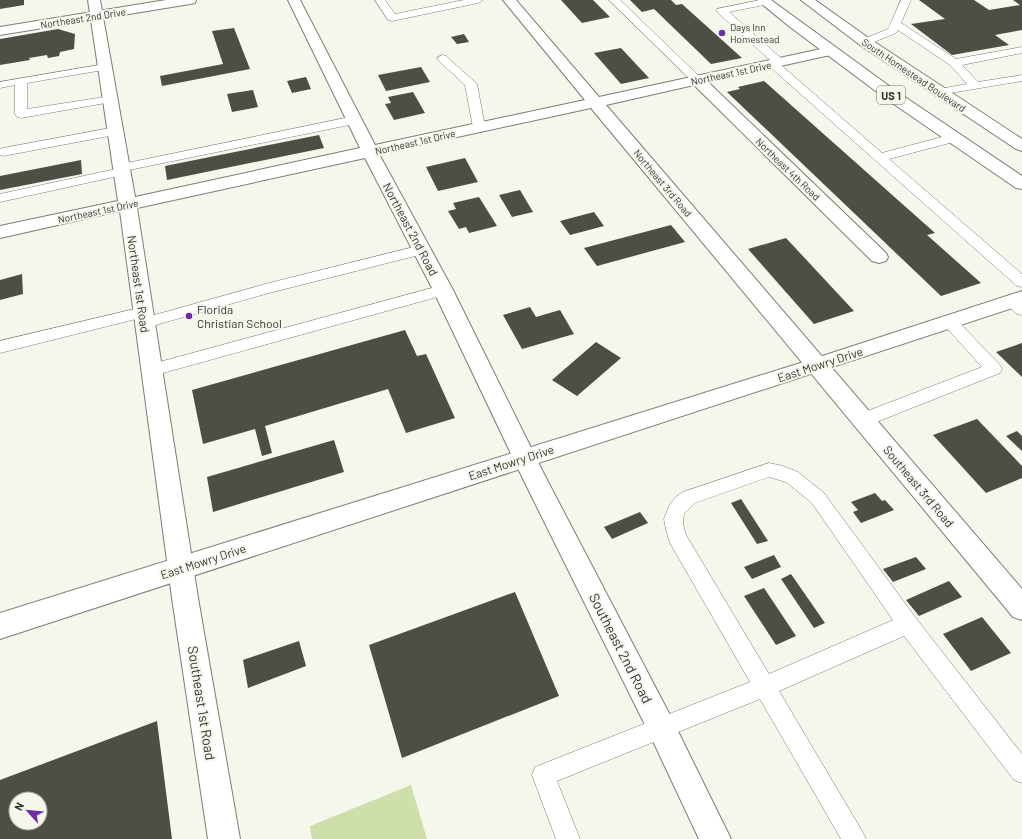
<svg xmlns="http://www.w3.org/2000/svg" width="1022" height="839" viewBox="0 0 1022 839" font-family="Barlow,sans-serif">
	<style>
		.green { fill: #cfdfa9 }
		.building { fill: #4c4f46; fill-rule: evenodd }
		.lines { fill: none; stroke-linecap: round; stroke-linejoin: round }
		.service-casing { stroke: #7a7e74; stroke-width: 1 }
		.minor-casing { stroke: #7a7e74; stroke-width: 2 }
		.tertiary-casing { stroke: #7a7e74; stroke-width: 2 }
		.trunk-casing { stroke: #7a7e74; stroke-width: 2 }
		.service { fill: #fff; fill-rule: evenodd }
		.minor { fill: #fff; fill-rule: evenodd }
		.tertiary { fill: #fff; fill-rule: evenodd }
		.trunk { fill: #fff; fill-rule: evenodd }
		.poi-dot { fill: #702da2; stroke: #f3f7ec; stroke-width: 1.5 }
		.labels { text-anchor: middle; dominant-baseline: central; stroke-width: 4; stroke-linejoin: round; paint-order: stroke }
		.far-street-label { font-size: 10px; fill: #343531; stroke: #f3f7ec }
		.far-poi-label { font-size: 10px; fill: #343531; stroke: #f3f7ec; text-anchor: start }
		.shield { fill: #f3f7ec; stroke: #6d6f69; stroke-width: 1 }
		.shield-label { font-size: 11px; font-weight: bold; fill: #343531 }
		.street-label { font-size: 12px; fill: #343531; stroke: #f3f7ec }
		.poi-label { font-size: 12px; fill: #343531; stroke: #f3f7ec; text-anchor: start }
		.near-street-label { font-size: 14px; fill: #343531; stroke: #f3f7ec }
	</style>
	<rect width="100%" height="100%" fill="#f3f7ec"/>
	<!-- green -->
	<path class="green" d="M411,785L427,839H312L310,826Z"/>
	<!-- building -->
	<path class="building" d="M0,0H24V5L0,9Z
		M561,0H593L610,17L582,23Z
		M630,0H671L676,5L682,4L742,58L711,64L654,9L642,12Z
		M919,0H974L989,10L1020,5L1013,0H1022V30L995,35L1009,45L952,55L911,24L945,19Z
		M234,28L250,69L162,86L160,76L223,64L212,31Z
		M58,29L75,34L74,49L60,52L59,56L48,58L47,55L29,58L30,60L0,65V39Z
		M464,34L469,42L457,44L451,37Z
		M621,48L649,78L621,84L594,53Z
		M421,67L430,82L386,91L378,75Z
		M306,77L311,89L292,93L287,81Z
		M764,81L935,233L927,235L981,283L941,296L727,92L740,89L738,87Z
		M253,90L258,107L232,112L227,94Z
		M413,92L425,113L394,120L385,104L391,103L388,97Z
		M319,135L324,148L167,180L165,166Z
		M465,158L478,182L438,191L426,167Z
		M81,160L82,174L0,190V176Z
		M520,190L533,212L512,217L499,195Z
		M479,197L497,226L469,233L466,227L459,229L448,211L456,209L453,203Z
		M594,212L604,226L570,235L560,221Z
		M671,225L685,242L597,266L584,248Z
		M786,238L854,311L814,324L748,249Z
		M22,274L23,294L0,300V280Z
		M530,307L536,317L560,310L574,334L522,349L503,315Z
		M405,330L417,356L426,354L455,418L406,433L388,389L265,426L272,453L262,456L255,429L203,444L192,390Z
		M596,342L621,358L577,396L552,380Z
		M1022,343V377L996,352Z
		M977,419L1022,466V478L986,493L933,435Z
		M1017,431L1022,436V451L1006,436Z
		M334,440L344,472L213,512L207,477Z
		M875,493L882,501L885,500L894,510L861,523L853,512L858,510L851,502Z
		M741,499L768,541L757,544L731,503Z
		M640,512L648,523L612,539L604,527Z
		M774,555L781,567L752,579L744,567Z
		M916,557L926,569L893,582L883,569Z
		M791,574L825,623L814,628L781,579Z
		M949,581L962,597L919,616L906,600Z
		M764,588L796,636L776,645L744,596Z
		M515,592L559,696L402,758L369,645Z
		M982,617L1011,653L971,671L943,634Z
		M299,641L306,666L248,688L243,660Z
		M157,721L172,839H0V780ZM16,799H40V823H16Z"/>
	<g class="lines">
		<defs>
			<path id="service" d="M375,0H385L395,14L464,0H483L478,3L392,21L388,20Z
				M609,0H620L701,78L703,80L701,82H693Z
				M760,0H769L770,2L769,4L729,12L783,60L785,62L781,65L882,153L953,134L957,135L959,138L957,141L889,159L1022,274V287L1017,286L769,66L767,64L771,61L716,11L717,9Z
				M901,0H911L901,23L956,59L1022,47V53L962,65L978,82L1022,75V81L938,95L934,94L932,92L934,90L967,84L950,65L898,30L896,33L869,44H861L860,42L861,40L888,29Z
				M442,55L446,56L477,84L485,127L483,130H475L473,127L465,85L438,60L437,58Z
				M105,64L111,67L109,69L27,83V109L111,96L115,97L117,99L115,101L111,102L21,118L17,117L15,114V85L0,88V82Z
				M355,116L359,117L361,120L359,123L129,170L128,174L123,175L0,202V194L116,169L117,165L122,164Z
				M116,127L120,128L122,131L120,134L3,156L0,155V149L3,148Z
				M422,245L427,247L429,250L427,253L269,293L145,328L140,327L137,323L140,319L269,283Z
				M443,285L448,286L450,290L448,294L152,376L146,374L144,370L146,366L152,364Z
				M1011,296L1016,297L1022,302V315L1017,314L1003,301L1006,297Z
				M143,307L148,308L151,312L148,316L0,353V341Z
				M949,316L954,317L1000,365L1002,369L1000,373L869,425L863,427L857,425L854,420L857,415L982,367L944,325L941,321L944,317Z
				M769,463L783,466L798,472L824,493L915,617L1022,754V783L1014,780L904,636L779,691L862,831L866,839H841L760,699L557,781L580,839H556L532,775L535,767L750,682L670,543L666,530L664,519L670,504L677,496L683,492ZM769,477L786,482L812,503L893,620L769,674L686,535L683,524L684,514L695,503Z"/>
			<path id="minor" d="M88,0H100L135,197L360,148L288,0H300L375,145L585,100L503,0H516L599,97L830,47L835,48L837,51L835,54L708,82L886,253L888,257L886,261L879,263L872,261L694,85L606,105L1022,589V620L1013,617L591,108L379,154L453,290L544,474L671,717L731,839H699L651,737L524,481L433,290L365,158L137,208L198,598L240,839H208L172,598L120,211L0,238V226L118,201Z"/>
			<path id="tertiary" d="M166,0H196L195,3L190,4L0,35V27Z
				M1022,291V305L0,639V613L810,360Z"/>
			<path id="trunk" d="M757,0H771L896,91L1022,176V189L1016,188L885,98L790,27Z
				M801,0H815L870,39L1022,139V151L1016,149L860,45Z"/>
		</defs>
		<!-- service casing -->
		<use href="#service" class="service-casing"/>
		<!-- minor casing -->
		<use href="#minor" class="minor-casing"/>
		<!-- tertiary casing -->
		<use href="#tertiary" class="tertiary-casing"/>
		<!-- trunk casing -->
		<use href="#trunk" class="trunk-casing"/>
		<!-- service -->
		<use href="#service" class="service"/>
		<!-- minor -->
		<use href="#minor" class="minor"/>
		<!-- tertiary -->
		<use href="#tertiary" class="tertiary"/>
		<!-- trunk -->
		<use href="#trunk" class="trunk"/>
	</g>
	<!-- markers -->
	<g class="poi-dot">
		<circle cx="722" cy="33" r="4"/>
		<circle cx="189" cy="316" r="4"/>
	</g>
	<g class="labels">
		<!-- far-street labels -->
		<g class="far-street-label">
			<text transform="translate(83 18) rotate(-9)">Northeast 2nd Drive</text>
			<text transform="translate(731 73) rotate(-12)">Northeast 1st Drive</text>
			<text transform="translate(914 75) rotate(34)">South Homestead Boulevard</text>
			<text transform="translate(415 142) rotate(-13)">Northeast 1st Drive</text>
			<text transform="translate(788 169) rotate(44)">Northeast 4th Road</text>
			<text transform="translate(663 183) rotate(50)">Northeast 3rd Road</text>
			<text transform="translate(98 211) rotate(-12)">Northeast 1st Drive</text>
		</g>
		<!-- far-poi labels -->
		<g class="far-poi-label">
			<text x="730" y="27">Days Inn<tspan x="730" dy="12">Homestead</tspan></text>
		</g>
		<!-- shield labels -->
		<rect class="shield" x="877" y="86" width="28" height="18" rx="3"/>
		<g class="shield-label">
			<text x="891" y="95">US 1</text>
		</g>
		<!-- street labels -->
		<g class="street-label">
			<text transform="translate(411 229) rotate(62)">Northeast 2nd Road</text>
			<text transform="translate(139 284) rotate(82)">Northeast 1st Road</text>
			<text transform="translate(820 364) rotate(-18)">East Mowry Drive</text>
			<text transform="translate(511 462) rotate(-18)">East Mowry Drive</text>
			<text transform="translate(919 486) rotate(50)">Southeast 3rd Road</text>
			<text transform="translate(203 561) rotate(-18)">East Mowry Drive</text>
		</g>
		<!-- poi labels -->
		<g class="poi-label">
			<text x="197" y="309">Florida<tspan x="197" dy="14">Christian School</tspan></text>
		</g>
		<!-- near-street labels -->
		<g class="near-street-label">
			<text transform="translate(621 648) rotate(63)">Southeast 2nd Road</text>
			<text transform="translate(202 703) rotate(81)">Southeast 1st Road</text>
		</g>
	</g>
	<!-- north arrow -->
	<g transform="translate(28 811) rotate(297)"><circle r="19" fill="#f3f7ec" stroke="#a7a9a1"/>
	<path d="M0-3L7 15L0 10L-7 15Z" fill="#702da2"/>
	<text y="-6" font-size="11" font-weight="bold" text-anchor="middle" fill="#343531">N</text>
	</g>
</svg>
